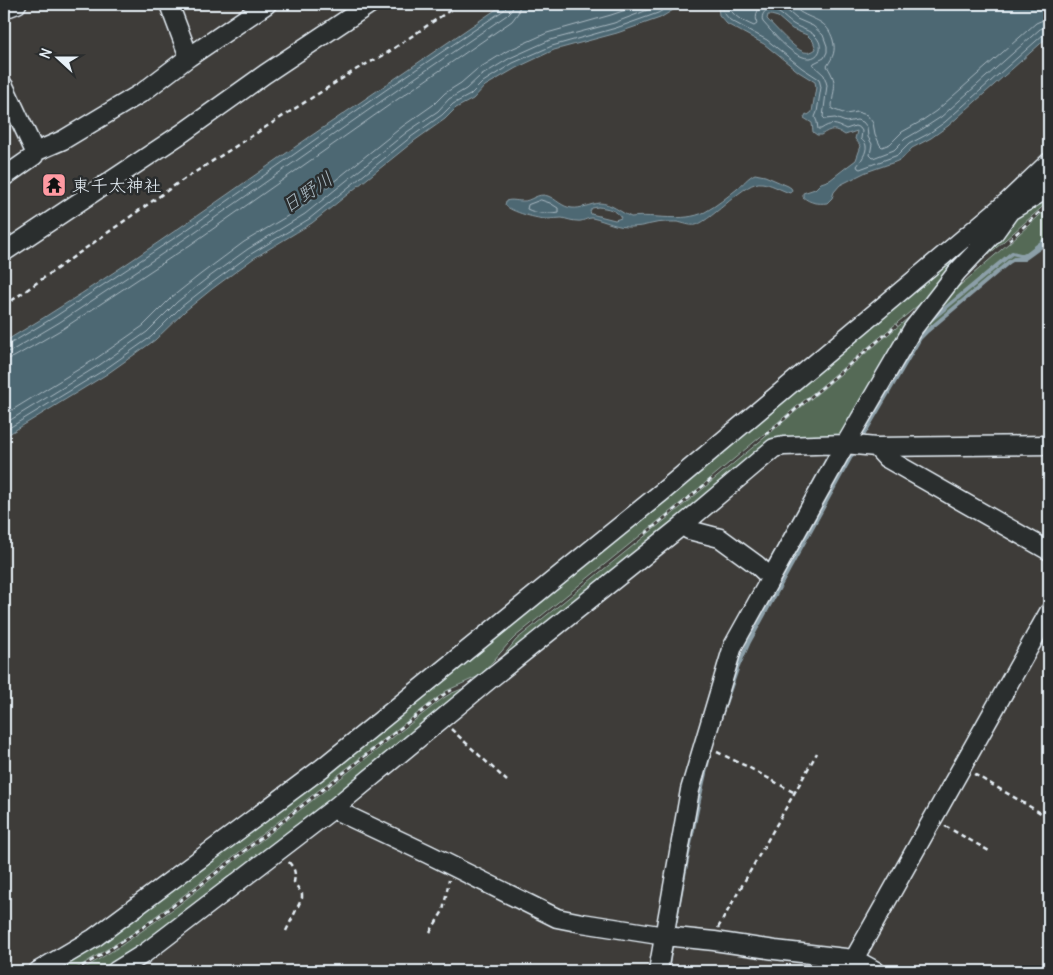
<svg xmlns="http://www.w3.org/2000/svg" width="1053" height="975" viewBox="0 0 1053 975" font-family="Delius,'Klee One',sans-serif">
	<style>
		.green { fill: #556b57; stroke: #9eaea8 }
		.water { fill: #4e6873; stroke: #8c9fa8; fill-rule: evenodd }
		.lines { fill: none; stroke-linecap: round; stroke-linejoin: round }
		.shore { stroke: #aabac3; stroke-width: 1 }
		.stream { stroke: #8c9fa8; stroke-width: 4 }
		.minor-casing { stroke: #e8f1f8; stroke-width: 21 }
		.path { stroke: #e8f1f8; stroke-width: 2.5; stroke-dasharray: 5 4; stroke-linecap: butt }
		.minor { stroke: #2a2d2e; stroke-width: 18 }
		.labels { text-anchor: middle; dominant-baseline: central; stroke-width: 5; stroke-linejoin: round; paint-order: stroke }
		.poi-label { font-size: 18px; fill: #e8f1f8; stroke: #2a2d2e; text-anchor: start }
		.water-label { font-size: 19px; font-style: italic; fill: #aabac3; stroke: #2a2d2e }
	</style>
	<rect width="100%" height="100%" fill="#3e3c39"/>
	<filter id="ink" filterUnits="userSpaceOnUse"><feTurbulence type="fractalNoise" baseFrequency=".02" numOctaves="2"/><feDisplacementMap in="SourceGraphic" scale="10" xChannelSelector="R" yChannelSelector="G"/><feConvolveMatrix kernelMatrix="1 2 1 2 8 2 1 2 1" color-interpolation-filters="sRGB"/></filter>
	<g filter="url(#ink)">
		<!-- green -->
		<path class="green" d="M1049,191V201L951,288L1011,217Z
			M1049,207V240L1024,259L1013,258L1008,262L925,332L920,338L861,439L858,434L935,307L1009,243Z
			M995,218L934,292L699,488L515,637L508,644L481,675L446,691L175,902L130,935L72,971H44L100,938Z
			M919,309L844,437L781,444L496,665L516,640L532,627L675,512Z
			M478,682L481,684L110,971H80L122,945L176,907L442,699L450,694Z"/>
		<!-- water -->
		<path class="water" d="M504,4H567L577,5L588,4H683L660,18L617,33L554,50L516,68L485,86L473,99L456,108L445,119L414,141L312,223L254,258L212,289L185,311L155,340L107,374L4,437V342C109,279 208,208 308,138C373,93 439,49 504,4Z
			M714,4H1049V36L948,126L931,138L912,148L902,159L895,162L866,172L840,185L834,192L832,198L827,203C818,204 810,203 803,197V193L815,189L821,183L830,180L848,166L856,160L861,146L855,139L857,131L845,135C835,128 831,128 821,135H817L813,132L812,123L804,118L806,114L808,115L812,112L816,87L815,82L799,72L764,44L727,24L719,15L718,7ZM768,15H771L778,17L792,29L807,35L813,41L816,49C812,52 809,53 804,52C794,49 775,27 767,19Z
			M755,174L765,176L788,186L791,188L792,190L790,193L787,192C779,189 771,184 762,183C746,180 714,219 696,225C689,226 684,223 677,222C674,222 669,222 666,222C654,222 643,227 632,227C617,228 606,221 592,218C586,218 583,222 577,221C572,221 567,219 562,218C557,218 552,219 547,219C538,219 511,212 505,205L506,201C512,199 516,201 522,201C531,202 537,192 548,196C556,199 562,207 572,208C581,209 590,204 599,203C611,203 620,212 631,217C655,214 682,223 705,212C716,206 727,197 737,189C743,184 748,177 755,174ZM598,207C607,208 618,210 621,218L615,220L591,214L590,211L592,208Z"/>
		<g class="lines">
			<!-- shore -->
			<path class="shore" d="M721,4L724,13L730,20L767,40L802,68L819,79L821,87L817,112L815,117L817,122L818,129H821C831,122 836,124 846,129L855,126L860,128L862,131L861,139C863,141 866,143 866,146C867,152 861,161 857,166L858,168L860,169L898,155L909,144L928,134L945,122L1044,34L1049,33
				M728,4C731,16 743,21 754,26L757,24C755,15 757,7 766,4
				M773,4L783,7L797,19L813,26L823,35L827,46V52L824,58L814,63L813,65L824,75L827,85L823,117L825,119L835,118L846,122L857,120L863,122L867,127L868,137L872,144L870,155L873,158L894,150L905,139L924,128L941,117L1040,29L1045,27H1049
				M791,4C794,6 797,10 800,12C815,21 827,20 833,40C836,51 833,57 827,66C840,87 832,88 832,109L846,114L857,112L867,115L873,123L875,134L880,145L882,147L890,144L902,132L920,122L936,111L1036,23L1043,20L1049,19
				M767,10C779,9 784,18 793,24C801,29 810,30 816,37C826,48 817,62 803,57C789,53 773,33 763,22C761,17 763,12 767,10Z
				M541,200L550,203L558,208V212C547,214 537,214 527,209L528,205Z
				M4,346L8,345L56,316L182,233L390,87L504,10L506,8V4
				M4,352L11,351L60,322L186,238L393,93L507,15L512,10L513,4
				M4,360L14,357L64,328L190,245L398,99L512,21L518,13L520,4
				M4,415L97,358L143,326L172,297L201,274L244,242L301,208L403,126L433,105L445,93L461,83L476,70L507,51L547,33L611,15L643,4
				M4,424L101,364L147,332L177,302L205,280L248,249L305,214L407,132L438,111L449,99L466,89L479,77L510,58L550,40L614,23L663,4
				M4,431L104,370L151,337L181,307L209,285L251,254L309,219L411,137L442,115L453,104L470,95L483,82L513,63L552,46L616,28L658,13L674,4"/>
			<!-- stream -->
			<path class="stream" d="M926,324L1012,253L1024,256L1049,237
				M864,434L920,338L926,332L1009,262L1014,259H1024L1049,241
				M768,566L832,450
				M719,721L737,669L749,642L854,451
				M676,931L674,930C685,871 695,811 710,753
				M667,971L672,941"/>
			<defs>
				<path id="minor" d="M169,4L189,57
					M4,9L17,4
					M4,86L35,152
					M4,177L34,156L35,152L63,140L143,92L189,57L267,4
					M1010,211L1047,189
					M4,252L181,134L265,74L370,4
					M876,447L886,458L1049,551
					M684,524L689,530L720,538L757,565L771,578
					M333,809L428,854L557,918L582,923L665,936L714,941L775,950L854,959L876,971
					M854,959L1049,612
					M38,971L94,938L322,768L662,492L1007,202L1049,162
					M116,971L145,953L333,809L489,680L684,524L774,448L784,446L845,444L876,447L1049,445
					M658,971L690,790L733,646L846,443L912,330L957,272L995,232L1010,211L1008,206"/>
			</defs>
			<!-- minor casing -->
			<use href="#minor" class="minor-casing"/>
			<!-- path -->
			<path class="path" d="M1009,240L1041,211
				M4,306L178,183L357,69L384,55L459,4
				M765,435L897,325
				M645,534L714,477
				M451,729L507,781
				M717,752L748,767L795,793
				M974,774L1046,816
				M945,826L991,852
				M718,928L817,753
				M286,931L302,898V894L294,882C296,871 295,870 288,861
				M430,932L443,911L449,880
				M74,971C136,936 192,892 248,848C314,797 379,744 446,693L452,690"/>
			<!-- minor -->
			<use href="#minor" class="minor"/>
		</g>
	</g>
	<!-- icons -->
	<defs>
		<symbol id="temple-square" viewBox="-11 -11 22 22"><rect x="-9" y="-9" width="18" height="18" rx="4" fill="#ff9aa2" stroke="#2a2d2e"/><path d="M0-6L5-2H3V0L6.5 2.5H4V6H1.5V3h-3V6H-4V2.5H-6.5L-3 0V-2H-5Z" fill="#111"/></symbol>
	</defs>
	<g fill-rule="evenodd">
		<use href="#temple-square" x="40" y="171" width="28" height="28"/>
	</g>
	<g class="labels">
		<!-- poi labels -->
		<g class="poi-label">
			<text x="72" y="185">東千太神社</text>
		</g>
		<!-- water labels -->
		<g class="water-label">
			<text transform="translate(307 192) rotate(-34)">日野川</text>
		</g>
	</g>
	<!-- margin -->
	<rect width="1053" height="975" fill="none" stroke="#2a2d2e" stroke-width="20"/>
	<rect x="10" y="10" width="1033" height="955" fill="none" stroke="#e8f1f8" stroke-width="2" filter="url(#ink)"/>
	<!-- north arrow -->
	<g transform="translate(58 58) rotate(291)" stroke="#2a2d2e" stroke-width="4" paint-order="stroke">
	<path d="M0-4L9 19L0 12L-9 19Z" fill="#e8f1f8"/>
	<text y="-8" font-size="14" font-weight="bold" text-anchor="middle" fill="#e8f1f8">N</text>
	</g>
</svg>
